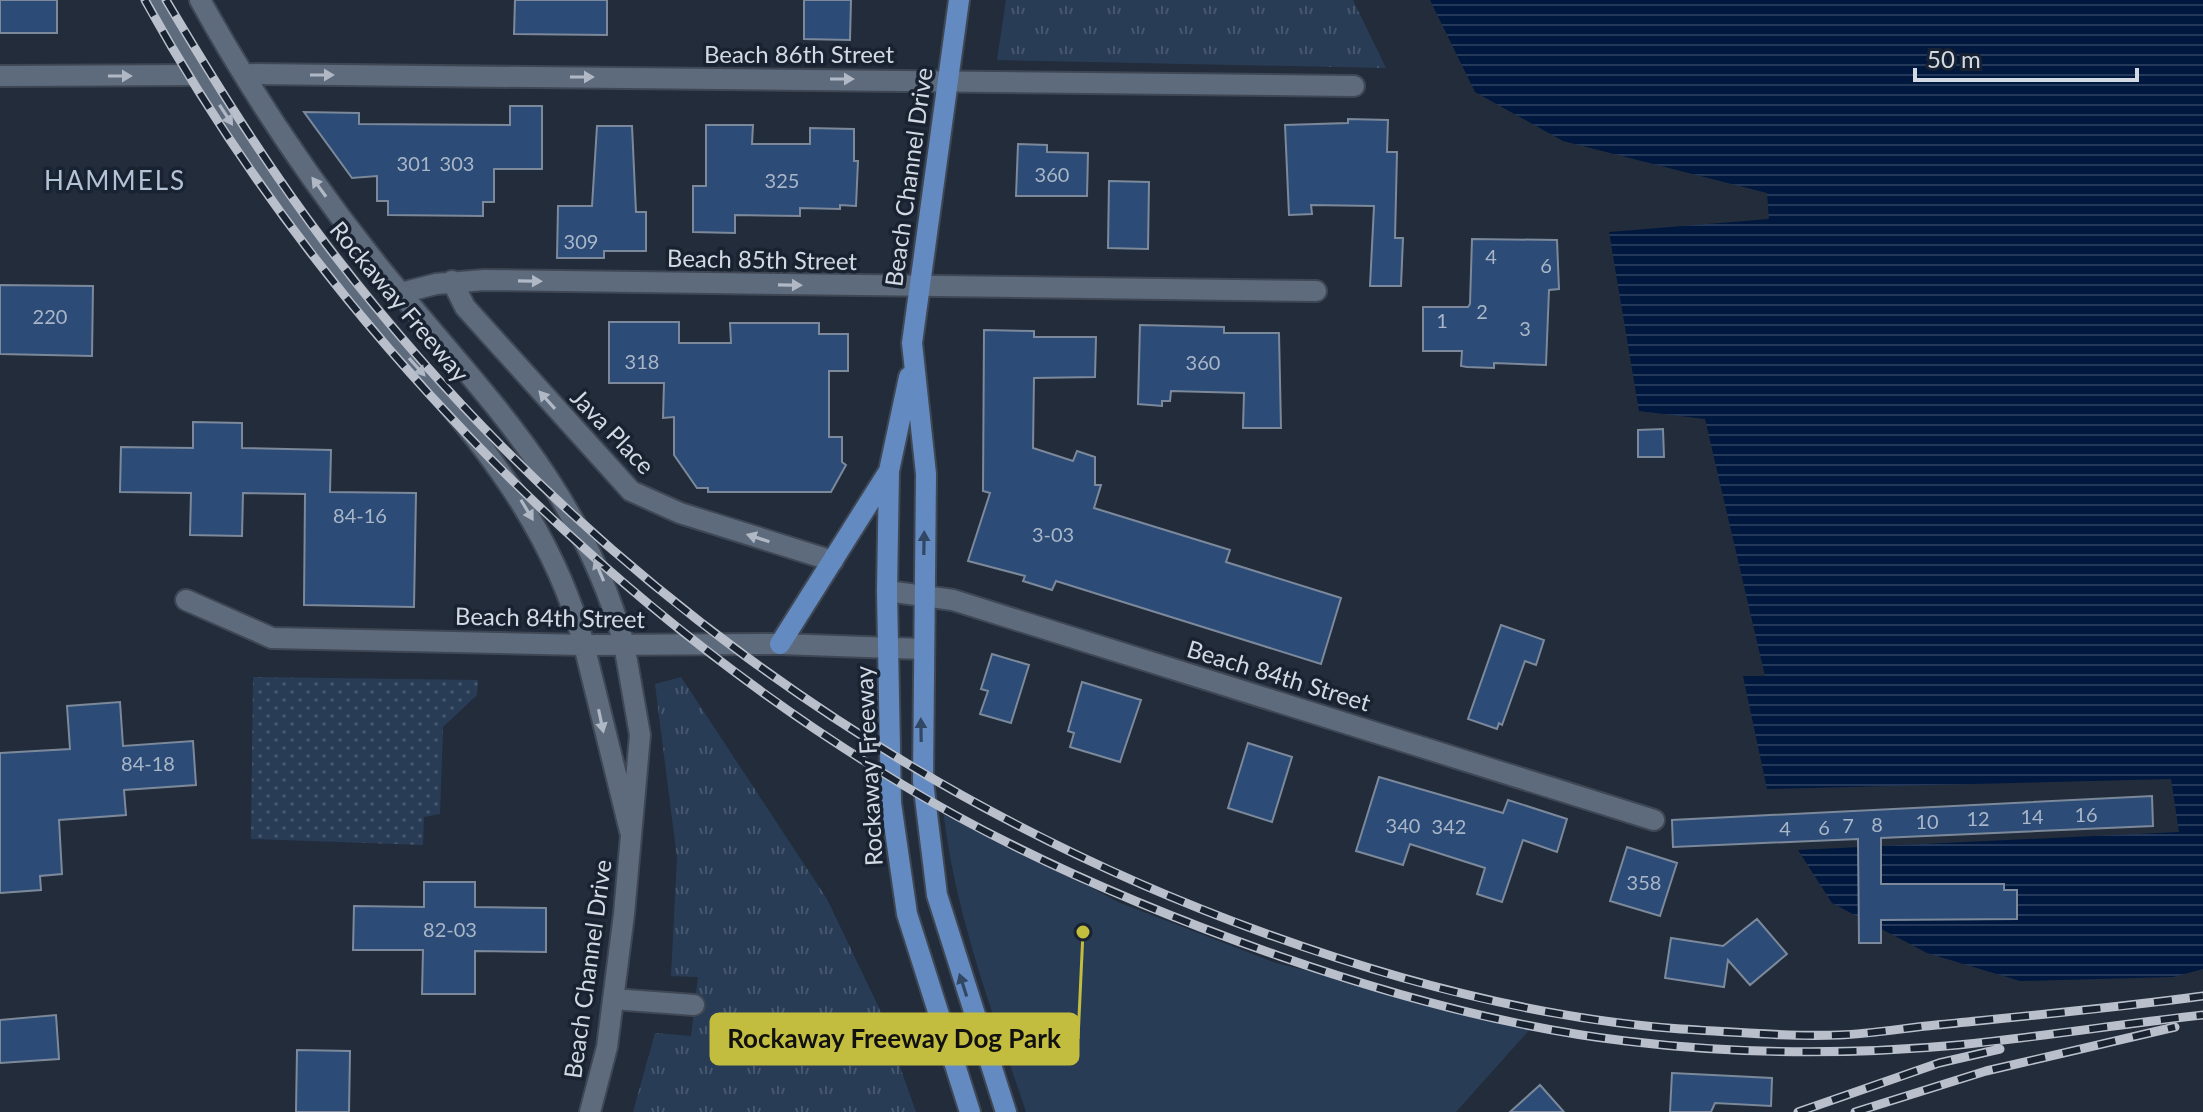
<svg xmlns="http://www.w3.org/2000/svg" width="2203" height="1112" viewBox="0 0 2203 1112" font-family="Lato,sans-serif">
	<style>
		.grass { fill: url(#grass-tufts) }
		.park { fill: #293c56 }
		.garden { fill: url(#garden-dots) }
		.water { fill: url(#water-rules) }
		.building { fill: #2c4b76; stroke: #7c899b; stroke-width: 2 }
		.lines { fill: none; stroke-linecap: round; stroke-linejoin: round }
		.minor-casing { stroke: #3f4754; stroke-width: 24 }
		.tertiary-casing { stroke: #3f4754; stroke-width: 24 }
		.primary-casing { stroke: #3f4754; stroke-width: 24 }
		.minor { stroke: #5e6b7c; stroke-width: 20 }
		.tertiary { stroke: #5e6b7c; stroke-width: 20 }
		.primary { stroke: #638bc1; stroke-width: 20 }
		.rail-casing { stroke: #b9c0cb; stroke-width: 9 }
		.rail { stroke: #182231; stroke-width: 6; stroke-dasharray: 18; stroke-linecap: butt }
		.oneway { fill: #afb8c4 }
		.oneway2 { fill: #324763 }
		.labels { text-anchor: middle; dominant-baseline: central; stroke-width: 7; stroke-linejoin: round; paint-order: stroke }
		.number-label { font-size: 20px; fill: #a8b6c8 }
		.street-label { font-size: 24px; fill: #d2d9e3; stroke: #182231 }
		.neighbourhood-label { font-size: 26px; letter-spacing: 2px; fill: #b4c2d5; stroke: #182231 }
		.leader { fill: none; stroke: #c3bd3f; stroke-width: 3 }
		.callout-dot { fill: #c3bd3f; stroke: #182231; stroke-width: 3 }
		.callout { fill: #c3bd3f; stroke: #c3bd3f; stroke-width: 3 }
		.callout-label { font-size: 26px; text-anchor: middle; font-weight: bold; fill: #111 }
	</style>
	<defs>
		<pattern id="grass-tufts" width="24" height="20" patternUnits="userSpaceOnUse" patternTransform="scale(2)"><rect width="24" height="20" fill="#293c56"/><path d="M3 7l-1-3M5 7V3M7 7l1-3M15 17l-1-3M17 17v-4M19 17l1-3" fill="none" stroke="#47586e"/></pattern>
		<pattern id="garden-dots" width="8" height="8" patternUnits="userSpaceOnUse" patternTransform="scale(2)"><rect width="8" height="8" fill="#293c56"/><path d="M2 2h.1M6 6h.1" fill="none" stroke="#47586e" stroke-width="1.8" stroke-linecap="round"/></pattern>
		<pattern id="water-rules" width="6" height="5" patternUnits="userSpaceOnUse" patternTransform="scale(2)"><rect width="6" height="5" fill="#00173e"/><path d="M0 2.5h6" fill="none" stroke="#24385a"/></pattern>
	</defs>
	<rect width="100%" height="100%" fill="#222c3b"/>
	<!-- grass -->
	<path class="grass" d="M1006,0H1353L1386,68L997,60Z
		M681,677L827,899L880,1010L916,1112H633L655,1033L691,1036L698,977L671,976L677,858L655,684Z"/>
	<!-- park -->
	<path class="park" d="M943,808L1118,902L1276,963L1533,1026L1456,1112H1026C993,1013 954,912 943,808Z"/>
	<!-- garden -->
	<path class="garden" d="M253,677L478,680L477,695L443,727L440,814L424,817L423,845L251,839Z"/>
	<!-- water -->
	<path class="water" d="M1430,0H2203V969L2173,977L2020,981L1927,953L1832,903L1798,850L2179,832L2171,779L1767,789L1743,676H1765L1705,419L1639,411L1609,232L1769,219L1767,193L1563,141L1475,92Z"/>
	<!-- building -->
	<path class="building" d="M0,0H57V33H0Z
		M515,0H607V35L514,34Z
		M804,0H851L850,40L804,39Z
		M510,106H542V169H494V202H483V216L388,215V201H377V176L352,178L304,112L359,113V124L510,125Z
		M1348,119L1388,120L1387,152H1397L1395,238H1403L1401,286H1370L1374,206L1311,205L1312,214L1289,215L1285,125L1348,123Z
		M706,125H753L752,144H810V128L854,129V161H858L856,206L840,205V209L800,208V216L735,215V233L693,232V186H706Z
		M597,126H632L636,212H646V251H604V258H557L558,206H592Z
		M1018,144L1047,145V152L1088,153L1087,196H1016Z
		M1109,181L1149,182L1148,249L1108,248Z
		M1472,239L1557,240L1559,289L1549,290L1546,365L1494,363V368L1467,367L1461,366L1462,351H1423V307H1468L1470,304Z
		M0,285L93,286L92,356L0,354Z
		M609,322H679V343H731L730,323H819V334H848V371H829V437H842V462L846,465L831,492H708V488H697L674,455V417L663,418L664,383H609Z
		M1140,325L1224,327V333H1279L1281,428H1243L1244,393L1171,391L1170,401H1162V406L1138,404Z
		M984,330L1034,331V337H1096L1095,377L1034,378L1033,448L1073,461L1077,451L1095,457V485H1101L1094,508L1230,550L1226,562L1341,598L1321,664L1056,581L1052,590L1023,581L1025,576L968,561L990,493L983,491Z
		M193,422L242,423V448L331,450L330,492L416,493L414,607L304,605L305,494L243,493L242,536L190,535L191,493L120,492L121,447L193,448Z
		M1663,429L1664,457H1638V430Z
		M1501,625L1544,640L1536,665L1525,661L1502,725L1499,723L1497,729L1468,719Z
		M992,654L1029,665L1011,723L980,714L988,691L981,689Z
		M1082,682L1141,700L1120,762L1070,747L1074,733L1068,731Z
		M120,702L123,746L193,741L196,785L124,790L126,815L59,820L62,874L40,876L41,890L0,893V753L70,749L67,706Z
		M1248,743L1292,757L1272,822L1228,808Z
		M1379,777L1503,813L1508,800L1567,819L1557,852L1523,840L1502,902L1477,894L1485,868L1410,844L1403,865L1356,851Z
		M2152,796L2153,826L1881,838V884H2004V890H2017V919L1881,920V943H1859L1858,839L1673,847L1672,820Z
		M1627,847L1677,863L1660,916L1610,901Z
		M424,882H475V907L546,908V952L475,951V994H422L423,950H353L354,906L424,907Z
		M1757,919L1787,954L1750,985L1728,960L1724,987L1665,978L1671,938L1723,946Z
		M56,1015L59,1059L0,1063V1020Z
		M297,1050L350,1051L349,1112H296Z
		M1672,1073L1772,1078L1771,1106L1715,1103L1711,1112H1670Z
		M1540,1085L1564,1112H1510Z"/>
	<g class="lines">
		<defs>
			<path id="minor" d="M244,74L1354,86
				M0,76L201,75
				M452,281L465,307L631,491L680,513L833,561
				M401,293L436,284L484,280L1316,291
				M887,591L953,600L1654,820
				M186,600L272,638L584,645L630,831
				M613,999L694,1005
				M590,1112L607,1047L624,914L640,735L624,644"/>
			<path id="tertiary" d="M157,0C212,97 274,190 343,277C437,397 543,492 584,645L780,644L922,649
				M200,0C252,94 312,183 379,267C480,392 579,482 624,644"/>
			<path id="primary" d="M959,0L912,343L926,474L923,781L937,895L1006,1112
				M909,377L889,471L887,591L891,803L907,914L970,1112
				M780,644L889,471"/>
		</defs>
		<!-- minor casing -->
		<use href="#minor" class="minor-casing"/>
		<!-- tertiary casing -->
		<use href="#tertiary" class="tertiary-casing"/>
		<!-- primary casing -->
		<use href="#primary" class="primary-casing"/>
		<!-- minor -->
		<use href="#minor" class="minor"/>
		<!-- tertiary -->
		<use href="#tertiary" class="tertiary"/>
		<!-- primary -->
		<use href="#primary" class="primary"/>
		<defs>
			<path id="rail" d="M145,0C319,315 591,596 898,782C1017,855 1148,910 1279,956C1391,995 1507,1027 1626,1041C1735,1054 1848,1055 1958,1045C2040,1037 2121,1024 2203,1015
				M166,0C216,84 267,166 326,244C565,559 896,801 1267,934C1400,982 1539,1019 1681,1029C1733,1032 1788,1037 1839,1035C1872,1034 1904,1028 1936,1025C2026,1016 2114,1008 2203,996
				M1798,1112L1939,1063L2000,1049
				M1855,1112L1986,1071L2175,1027"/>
		</defs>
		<!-- rail casing -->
		<use href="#rail" class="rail-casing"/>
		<!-- rail -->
		<use href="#rail" class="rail"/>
	</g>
	<!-- one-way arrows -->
	<defs><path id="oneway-solid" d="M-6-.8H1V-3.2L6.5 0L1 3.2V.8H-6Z" transform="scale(2)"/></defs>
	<g class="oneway">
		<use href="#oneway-solid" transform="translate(322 75)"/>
		<use href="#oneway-solid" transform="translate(120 76)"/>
		<use href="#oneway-solid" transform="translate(582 77)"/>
		<use href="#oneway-solid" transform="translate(842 79)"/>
		<use href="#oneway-solid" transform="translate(226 115) rotate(57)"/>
		<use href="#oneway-solid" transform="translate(319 187) rotate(-126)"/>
		<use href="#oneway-solid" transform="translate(530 281) rotate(1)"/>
		<use href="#oneway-solid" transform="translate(790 285) rotate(1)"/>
		<use href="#oneway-solid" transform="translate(417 367) rotate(48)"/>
		<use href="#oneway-solid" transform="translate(547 400) rotate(-132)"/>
		<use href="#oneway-solid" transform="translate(527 510) rotate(59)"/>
		<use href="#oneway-solid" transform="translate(758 538) rotate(-162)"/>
		<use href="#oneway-solid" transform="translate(599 570) rotate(-113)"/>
		<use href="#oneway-solid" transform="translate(601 721) rotate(78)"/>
	</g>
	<g class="oneway2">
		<use href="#oneway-solid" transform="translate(924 543) rotate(-89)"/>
		<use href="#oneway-solid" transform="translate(921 730) rotate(-91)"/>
		<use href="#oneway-solid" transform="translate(963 985) rotate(-108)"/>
	</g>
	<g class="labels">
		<!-- number labels -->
		<g class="number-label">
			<text x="414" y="163">301</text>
			<text x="457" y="163">303</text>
			<text x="1052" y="174">360</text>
			<text x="782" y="180">325</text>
			<text x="581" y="241">309</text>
			<text x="1491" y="256">4</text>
			<text x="1546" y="265">6</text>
			<text x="1482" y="311">2</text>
			<text x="50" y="316">220</text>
			<text x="1442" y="320">1</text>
			<text x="1525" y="328">3</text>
			<text x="642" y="361">318</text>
			<text x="1203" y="362">360</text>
			<text x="360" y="515">84-16</text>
			<text x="1053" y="534">3-03</text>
			<text x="148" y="763">84-18</text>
			<text x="2086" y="814">16</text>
			<text x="2032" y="816">14</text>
			<text x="1978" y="818">12</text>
			<text x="1927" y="821">10</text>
			<text x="1877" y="824">8</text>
			<text x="1403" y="825">340</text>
			<text x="1848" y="825">7</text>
			<text x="1449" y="826">342</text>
			<text x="1824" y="827">6</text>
			<text x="1785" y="828">4</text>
			<text x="1644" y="882">358</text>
			<text x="450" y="929">82-03</text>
		</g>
		<!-- street labels -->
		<g class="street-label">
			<text x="799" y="53">Beach 86th Street</text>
			<text transform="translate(908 177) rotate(-82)">Beach Channel Drive</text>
			<text transform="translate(762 259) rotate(1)">Beach 85th Street</text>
			<text transform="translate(400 301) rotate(50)">Rockaway Freeway</text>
			<text transform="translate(613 431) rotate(46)">Java Place</text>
			<text transform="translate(550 617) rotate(1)">Beach 84th Street</text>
			<text transform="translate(1279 675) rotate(17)">Beach 84th Street</text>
			<text transform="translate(868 766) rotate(-93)">Rockaway Freeway</text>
			<text transform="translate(587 969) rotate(-82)">Beach Channel Drive</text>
		</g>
		<!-- neighbourhood labels -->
		<g class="neighbourhood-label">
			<text x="115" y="180">HAMMELS</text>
		</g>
	</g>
	<!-- callouts -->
	<path class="leader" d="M1083 932L1078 1039"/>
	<circle class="callout-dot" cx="1083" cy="932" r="8"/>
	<rect class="callout" x="711" y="1014" width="367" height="50" rx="8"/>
	<g class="callout-label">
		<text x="894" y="1048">Rockaway Freeway Dog Park</text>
	</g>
	<!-- scale -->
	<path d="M1915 68v12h222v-12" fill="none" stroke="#d2d9e3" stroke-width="4"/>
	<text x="1927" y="68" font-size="24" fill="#d2d9e3" stroke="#182231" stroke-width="6" paint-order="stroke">50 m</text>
</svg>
